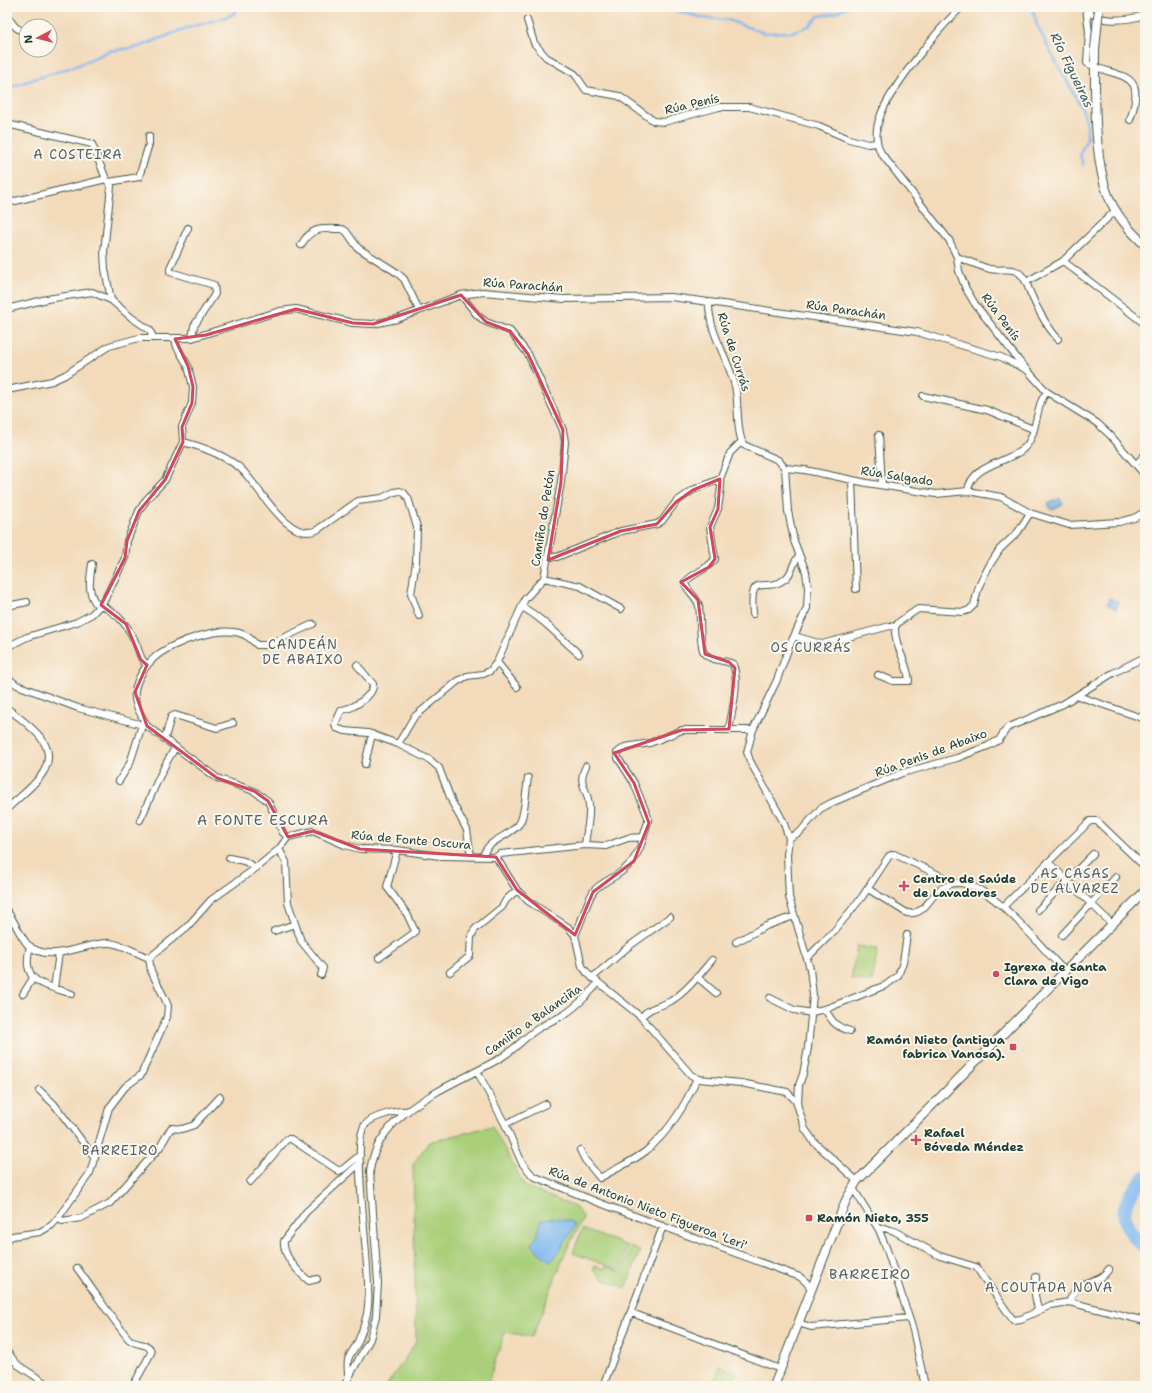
<svg xmlns="http://www.w3.org/2000/svg" width="1152" height="1393" viewBox="0 0 1152 1393" font-family="'Shantell Sans',sans-serif">
	<style>
		.green { fill: #a9cf79; stroke: #648656 }
		.water { fill: #7eb7ef; stroke: #4e7a92 }
		.lines { fill: none; stroke-linecap: round; stroke-linejoin: round }
		.stream { stroke: #7eb7ef; stroke-width: 2.5 }
		.river { stroke: #7eb7ef; stroke-width: 14 }
		.street-casing { stroke: #3f5548; stroke-width: 8 }
		.secondary-casing { stroke: #3f5548; stroke-width: 10 }
		.street { stroke: #fff; stroke-width: 6 }
		.secondary { stroke: #fff; stroke-width: 8 }
		.secondary-bridge-casing { stroke: #3f5548; stroke-width: 10; stroke-linecap: butt }
		.secondary-bridge { stroke: #fff; stroke-width: 8 }
		.marked { fill: none; stroke: #d1495b; stroke-width: 3; stroke-linejoin: round }
		.poi-dot { fill: #d1495b; stroke: #fbf7ec; stroke-width: 1.5 }
		.labels { text-anchor: middle; dominant-baseline: central; stroke-width: 4; stroke-linejoin: round; paint-order: stroke }
		.street-label { font-size: 12px; fill: #1f3d34; stroke: #fbf7ec }
		.poi-label { font-size: 12px; font-weight: bold; fill: #1f3d34; stroke: #fbf7ec; text-anchor: start }
		.water-label { font-size: 13px; font-style: italic; fill: #375c63; stroke: #fbf7ec }
		.neighbourhood-label { font-size: 13px; letter-spacing: 1px; fill: #525f67; stroke: #fbf7ec }
		.quarter-label { font-size: 14px; letter-spacing: 1px; fill: #525f67; stroke: #fbf7ec }
	</style>
	<rect width="100%" height="100%" fill="#fbf7ec"/>
	<filter id="ink" filterUnits="userSpaceOnUse"><feTurbulence type="fractalNoise" baseFrequency=".025" numOctaves="2"/><feDisplacementMap in="SourceGraphic" scale="8" xChannelSelector="R" yChannelSelector="G"/><feConvolveMatrix kernelMatrix="1 2 1 2 8 2 1 2 1" color-interpolation-filters="sRGB"/></filter>
	<filter id="wash" filterUnits="userSpaceOnUse"><feTurbulence type="fractalNoise" baseFrequency=".012" numOctaves="4" result="noise"/><feDisplacementMap in="SourceGraphic" scale="16" xChannelSelector="R" yChannelSelector="G"/><feGaussianBlur stdDeviation="0.9" result="paint"/><feColorMatrix in="noise" values="0 0 0 0 0 0 0 0 0 0 0 0 0 0 0 0 0 1.4 0 .05"/><feComposite in="paint" operator="in"/></filter>
	<g filter="url(#wash)">
		<rect width="100%" height="100%" fill="#f2daba"/>
		<!-- green -->
		<path class="green" d="M857,946L878,949L872,982L851,979Z
			M492,1126L525,1186L575,1207L584,1217L566,1251L532,1337L505,1332L487,1386H386L416,1342L413,1164L429,1142Z
			M582,1229L628,1246L619,1270L573,1253Z
			M631,1247L640,1251L626,1288L604,1280L593,1270L595,1265L605,1269L606,1266L621,1272Z
			M720,1366L737,1373L732,1386H712Z"/>
		<!-- water -->
		<path class="water" d="M1060,498L1063,504L1051,510L1048,504Z
			M1110,598L1119,602L1116,609L1107,604Z
			M558,1218L571,1221L575,1226L556,1256L550,1261L538,1252L531,1243C538,1239 540,1227 541,1219Z"/>
		<g class="lines">
			<!-- stream -->
			<path class="stream" d="M608,7L615,12L625,11L631,7
				M662,7L703,18L728,20L764,33L792,32L809,26L819,16L835,13L846,7
				M1032,7L1037,25L1049,49L1082,108L1087,123V138L1080,154L1083,165
				M7,88L81,64L109,51L139,47L184,29L223,18L234,14L237,7"/>
			<!-- river -->
			<path class="river" d="M1145,1177C1120,1203 1115,1222 1145,1247"/>
		</g>
	</g>
	<g filter="url(#ink)">
		<g class="lines">
			<defs>
				<path id="street" d="M962,7C941,25 888,91 880,117C875,130 875,141 881,153L949,240L957,257L959,271L966,289L975,304L1020,362L1047,392L1097,423L1110,435L1145,475
					M1086,8L1089,32L1087,63C1119,80 1148,68 1130,120
					M1086,8C1098,25 1128,20 1145,15
					M7,15C12,23 16,31 26,31
					M527,20L534,43L546,57L575,74L586,90L619,96L654,121L664,122L719,107H749L819,126L849,139L868,144L876,143
					M7,124L92,144L106,179L111,186L104,252L105,269L111,300L132,318L150,330L153,338
					M109,182L139,177L149,144V136
					M7,203L106,179
					M188,228L170,268V272L214,285L215,294L194,326L192,338
					M301,245C312,226 322,229 342,229L346,231L358,248L396,272L404,279L419,310
					M957,257C968,261 979,266 990,269C1004,272 1017,263 1026,282L1063,261L1116,210
					M1063,261L1145,324
					M1026,282C1034,303 1043,322 1058,339
					M461,295L477,315L486,322L510,331L528,354L563,430L565,442L561,482L544,578L525,599L497,662L490,671L483,674L467,676L458,681L414,717L398,744L430,760L439,768L452,802L467,830L471,857
					M709,302C708,332 728,357 735,386C739,401 736,436 744,445L778,460L785,468L788,511L794,541L806,572L808,587L807,608L789,647L777,680L753,730L747,752L750,761L783,821L789,838L787,855L789,897L810,969L813,995L808,1048L803,1074L799,1085L798,1104
					M7,306L11,308L47,299L92,292L111,300
					M7,390L52,381L65,375L109,346L139,338H192L280,311L296,309L353,323L373,324L397,319L461,295L483,292L564,299L671,297L709,302L917,332L1001,357L1027,370
					M923,396L987,410L1033,429
					M879,435L882,485
					M183,442C203,447 223,455 239,467C259,484 287,544 317,530L358,501L382,498L394,492L400,491L404,493L408,498L417,527L416,562L411,594L419,616
					M1136,464L1145,455
					M785,468L805,470L867,483L936,494L968,491L1001,497L1030,513L1069,525L1119,522L1134,518L1145,512
					M720,479L721,487L718,509L710,527L715,559C706,571 690,574 685,583C687,592 697,596 699,606C701,618 699,644 704,653C710,661 725,660 733,664C740,683 732,710 729,729
					M852,480L856,589
					M968,491C970,466 1005,463 1022,450C1039,437 1034,405 1047,392
					M549,556L557,557L621,531L657,524L662,521L676,502L693,490L720,479L730,453L741,442
					M92,564C90,579 86,594 99,607
					M544,578L580,586L621,609
					M101,605C120,615 129,627 137,646C140,654 140,659 147,665
					M7,606L27,602
					M522,607C544,619 560,638 579,654
					M753,614C749,568 765,595 785,579C793,573 792,563 799,556
					M794,636L822,644L890,626L895,627L899,622L918,609L963,612L969,610L974,605L979,586L989,566L1000,549L1018,532L1030,513
					M7,647L27,637L77,622L92,614L104,601L125,558L127,541L139,511L146,500L165,480L183,442L182,427L192,403L193,387L188,366L177,347L175,339
					M497,662L517,687
					M357,665L373,684C374,693 361,702 354,706C350,709 345,708 341,711L335,724L336,728L345,731L368,733L398,744
					M878,675L893,681H909C908,662 894,647 895,627
					M7,677L17,685L78,708L147,726L217,778L254,791L268,801L283,833L288,837L313,831L345,845L360,849L397,850L440,856L496,857L517,890L528,901L568,927L575,935L582,966L588,974L641,1017L691,1075L699,1079L741,1083L787,1092L796,1101L805,1129L814,1142L857,1181
					M1078,696L1145,719
					M7,708C25,723 60,743 44,771C38,783 17,799 7,809
					M147,726C142,716 133,704 135,692C136,680 145,666 154,658C171,642 227,622 248,637C251,639 254,642 257,645H268L313,624
					M165,738L171,717L175,715L217,728L233,723
					M365,764L372,734
					M119,781L130,763L142,725
					M140,820C152,796 160,769 176,747
					M789,838L800,832L820,809L831,803L902,773L957,758L988,746L999,740L1007,728L1063,704L1113,673L1145,657
					M585,845C586,833 590,820 589,807C589,788 576,785 586,766
					M279,849L286,862L288,903L301,941L323,968L321,975
					M483,856C488,839 509,837 519,824C525,817 526,788 528,778
					M496,857L500,854L585,845L606,846L628,838L643,837
					M229,858L244,861L256,868
					M1048,862L1112,924
					M868,889L907,913C928,916 930,891 945,887C948,885 953,883 956,883C992,881 1041,949 1066,972
					M1003,907L1090,821H1097L1145,867
					M1038,910L1093,854
					M7,911C15,921 19,935 28,945C50,965 85,942 109,943C123,944 136,953 149,958
					M274,931L295,924
					M575,935C582,922 585,905 593,892C597,886 604,883 610,879C629,869 639,856 644,835C645,828 649,824 648,817L634,783L618,758L617,753L625,747L650,743L682,730H753
					M1062,935L1116,877
					M736,942L766,926L794,916
					M30,946C20,983 43,984 72,994
					M806,956H809L835,930L862,897L889,856L894,854L956,883
					M149,958L187,927L211,900L256,868L279,849L288,837
					M379,958L414,933L415,931L407,914L387,887L397,850
					M450,972L470,956L471,937L475,929L502,907L506,900L517,890
					M697,977L716,993
					M592,978L628,947L670,917
					M54,988L59,953
					M23,994L33,978
					M770,998L794,1010L812,1013
					M825,1009C832,1022 836,1027 850,1031
					M812,1012L828,1008L886,985L898,976L903,962L907,935
					M641,1017C651,1006 660,1007 671,1001C687,991 700,974 712,960
					M477,1071L505,1124L522,1163L533,1176L597,1202L800,1277L806,1282L811,1289
					M39,1090L54,1104L95,1158
					M505,1124L546,1104
					M580,1150L585,1160L600,1178C615,1169 632,1162 646,1151C669,1132 685,1106 697,1078
					M250,1182L287,1139H291L339,1171L343,1169L360,1155
					M853,1188L879,1230L887,1250L913,1330L925,1386
					M58,1218L62,1221L81,1218L110,1203L160,1147L171,1128L182,1129L194,1125L220,1097
					M879,1230L884,1228L894,1231L940,1256L976,1267L1013,1320L1021,1319L1051,1305L1069,1302L1145,1321
					M7,1240L12,1236L40,1232L52,1225L58,1218L90,1173L109,1108L125,1087L141,1075L167,1017L168,1006L166,1001L151,971L149,958
					M77,1268C94,1291 110,1316 128,1338C134,1347 151,1341 151,1353L133,1386
					M1036,1277L1035,1295L1038,1310
					M317,1279L309,1281C299,1273 282,1255 284,1241L306,1212L360,1163
					M1069,1302C1080,1274 1097,1287 1109,1269
					M632,1313L780,1369
					M798,1323L811,1327L908,1318
					M7,1352L18,1365L50,1386
					M348,1375C348,1371 347,1365 348,1360C349,1355 354,1349 357,1344C362,1332 367,1319 368,1306C372,1274 350,1142 365,1125C372,1116 397,1110 408,1111
					M344,1386L370,1339L376,1316L378,1283L370,1171C378,1108 455,1086 502,1057C515,1049 524,1038 536,1030C543,1025 551,1021 560,1017C575,1009 587,996 598,983
					M603,1386L663,1226"/>
				<path id="secondary" d="M1095,49C1095,90 1093,166 1111,202C1119,219 1131,232 1145,245
					M774,1386L846,1200L857,1181L1145,891"/>
			</defs>
			<!-- street casing -->
			<use href="#street" class="street-casing"/>
			<!-- secondary casing -->
			<use href="#secondary" class="secondary-casing"/>
			<!-- street -->
			<use href="#street" class="street"/>
			<!-- secondary -->
			<use href="#secondary" class="secondary"/>
			<defs>
				<path id="secondary-bridge" d="M1095,49L1099,8"/>
			</defs>
			<!-- secondary-bridge casing -->
			<use href="#secondary-bridge" class="secondary-bridge-casing"/>
			<!-- secondary-bridge -->
			<use href="#secondary-bridge" class="secondary-bridge"/>
		</g>
	</g>
	<!-- marked area -->
	<path class="marked" d="M461,295L486,322L510,331L528,354L563,430L561,482L548,560L621,531L657,524L676,502L693,490L720,479L718,509L710,527L715,559L709,567L681,582L698,600L705,654L729,662L735,668L729,729L682,730L614,753L634,783L649,823L634,861L593,892L575,935L517,890L496,857L360,849L313,831L288,837L268,801L254,791L217,778L147,726L135,692L147,665L141,660L126,624L101,605L125,558L127,541L139,511L165,480L183,442L182,427L192,403L193,387L188,366L175,339L206,335L296,309L353,323L373,324Z"/>
	<!-- markers -->
	<g class="poi-dot">
		<path d="M902 880h4v4h4v4h-4v4h-4v-4h-4v-4h4z"/>
		<circle cx="996" cy="974" r="4"/>
		<rect x="1009" y="1043" width="8" height="8" rx="2"/>
		<path d="M914 1134h4v4h4v4h-4v4h-4v-4h-4v-4h4z"/>
		<rect x="805" y="1214" width="8" height="8" rx="2"/>
	</g>
	<g class="labels">
		<!-- street labels -->
		<g class="street-label">
			<text transform="translate(692 104) rotate(-13)">Rúa Penís</text>
			<text transform="translate(523 285) rotate(4)">Rúa Parachán</text>
			<text transform="translate(846 310) rotate(8)">Rúa Parachán</text>
			<text transform="translate(1001 317) rotate(53)">Rúa Penís</text>
			<text transform="translate(734 352) rotate(72)">Rúa de Currás</text>
			<text transform="translate(897 476) rotate(9)">Rúa Salgado</text>
			<text transform="translate(543 518) rotate(-81)">Camiño do Petón</text>
			<text transform="translate(931 753) rotate(-20)">Rúa Penis de Abaixo</text>
			<text transform="translate(411 840) rotate(5)">Rúa de Fonte Oscura</text>
			<text transform="translate(533 1020) rotate(-35)">Camiño a Balanciña</text>
			<text transform="translate(648 1208) rotate(21)">Rúa de Antonio Nieto Figueroa 'Leri'</text>
		</g>
		<!-- poi labels -->
		<g class="poi-label">
			<text x="913" y="879">Centro de Saúde<tspan x="913" dy="14">de Lavadores</tspan></text>
			<text x="1004" y="967">Igrexa de Santa<tspan x="1004" dy="14">Clara de Vigo</tspan></text>
			<text x="1005" y="1040" text-anchor="end">Ramón Nieto (antigua<tspan x="1005" dy="14">fabrica Vanosa).</tspan></text>
			<text x="924" y="1133">Rafael<tspan x="924" dy="14">Bóveda Méndez</tspan></text>
			<text x="817" y="1218">Ramón Nieto, 355</text>
		</g>
		<!-- water labels -->
		<g class="water-label">
			<text transform="translate(1072 70) rotate(64)">Río Figueiras</text>
		</g>
		<!-- neighbourhood labels -->
		<g class="neighbourhood-label">
			<text x="78" y="154">A COSTEIRA</text>
			<text x="303" y="644">CANDEÁN<tspan x="303" dy="15">DE ABAIXO</tspan></text>
			<text x="811" y="647">OS CURRÁS</text>
			<text x="1075" y="873">AS CASAS<tspan x="1075" dy="15">DE ÁLVAREZ</tspan></text>
			<text x="120" y="1150">BARREIRO</text>
			<text x="1049" y="1287">A COUTADA NOVA</text>
		</g>
		<!-- quarter labels -->
		<g class="quarter-label">
			<text x="263" y="820">A FONTE ESCURA</text>
			<text x="870" y="1274">BARREIRO</text>
		</g>
	</g>
	<!-- margin -->
	<rect width="1152" height="1393" fill="none" stroke="#fbf7ec" stroke-width="24"/>
	<!-- north arrow -->
	<g transform="translate(38 38) rotate(263)"><circle r="19" fill="#fbf7ec" stroke="#a3ada2"/>
	<path d="M0-3L7 15L0 10L-7 15Z" fill="#d1495b"/>
	<text y="-6" font-size="11" font-weight="bold" text-anchor="middle" fill="#1f3d34">N</text>
	</g>
</svg>
